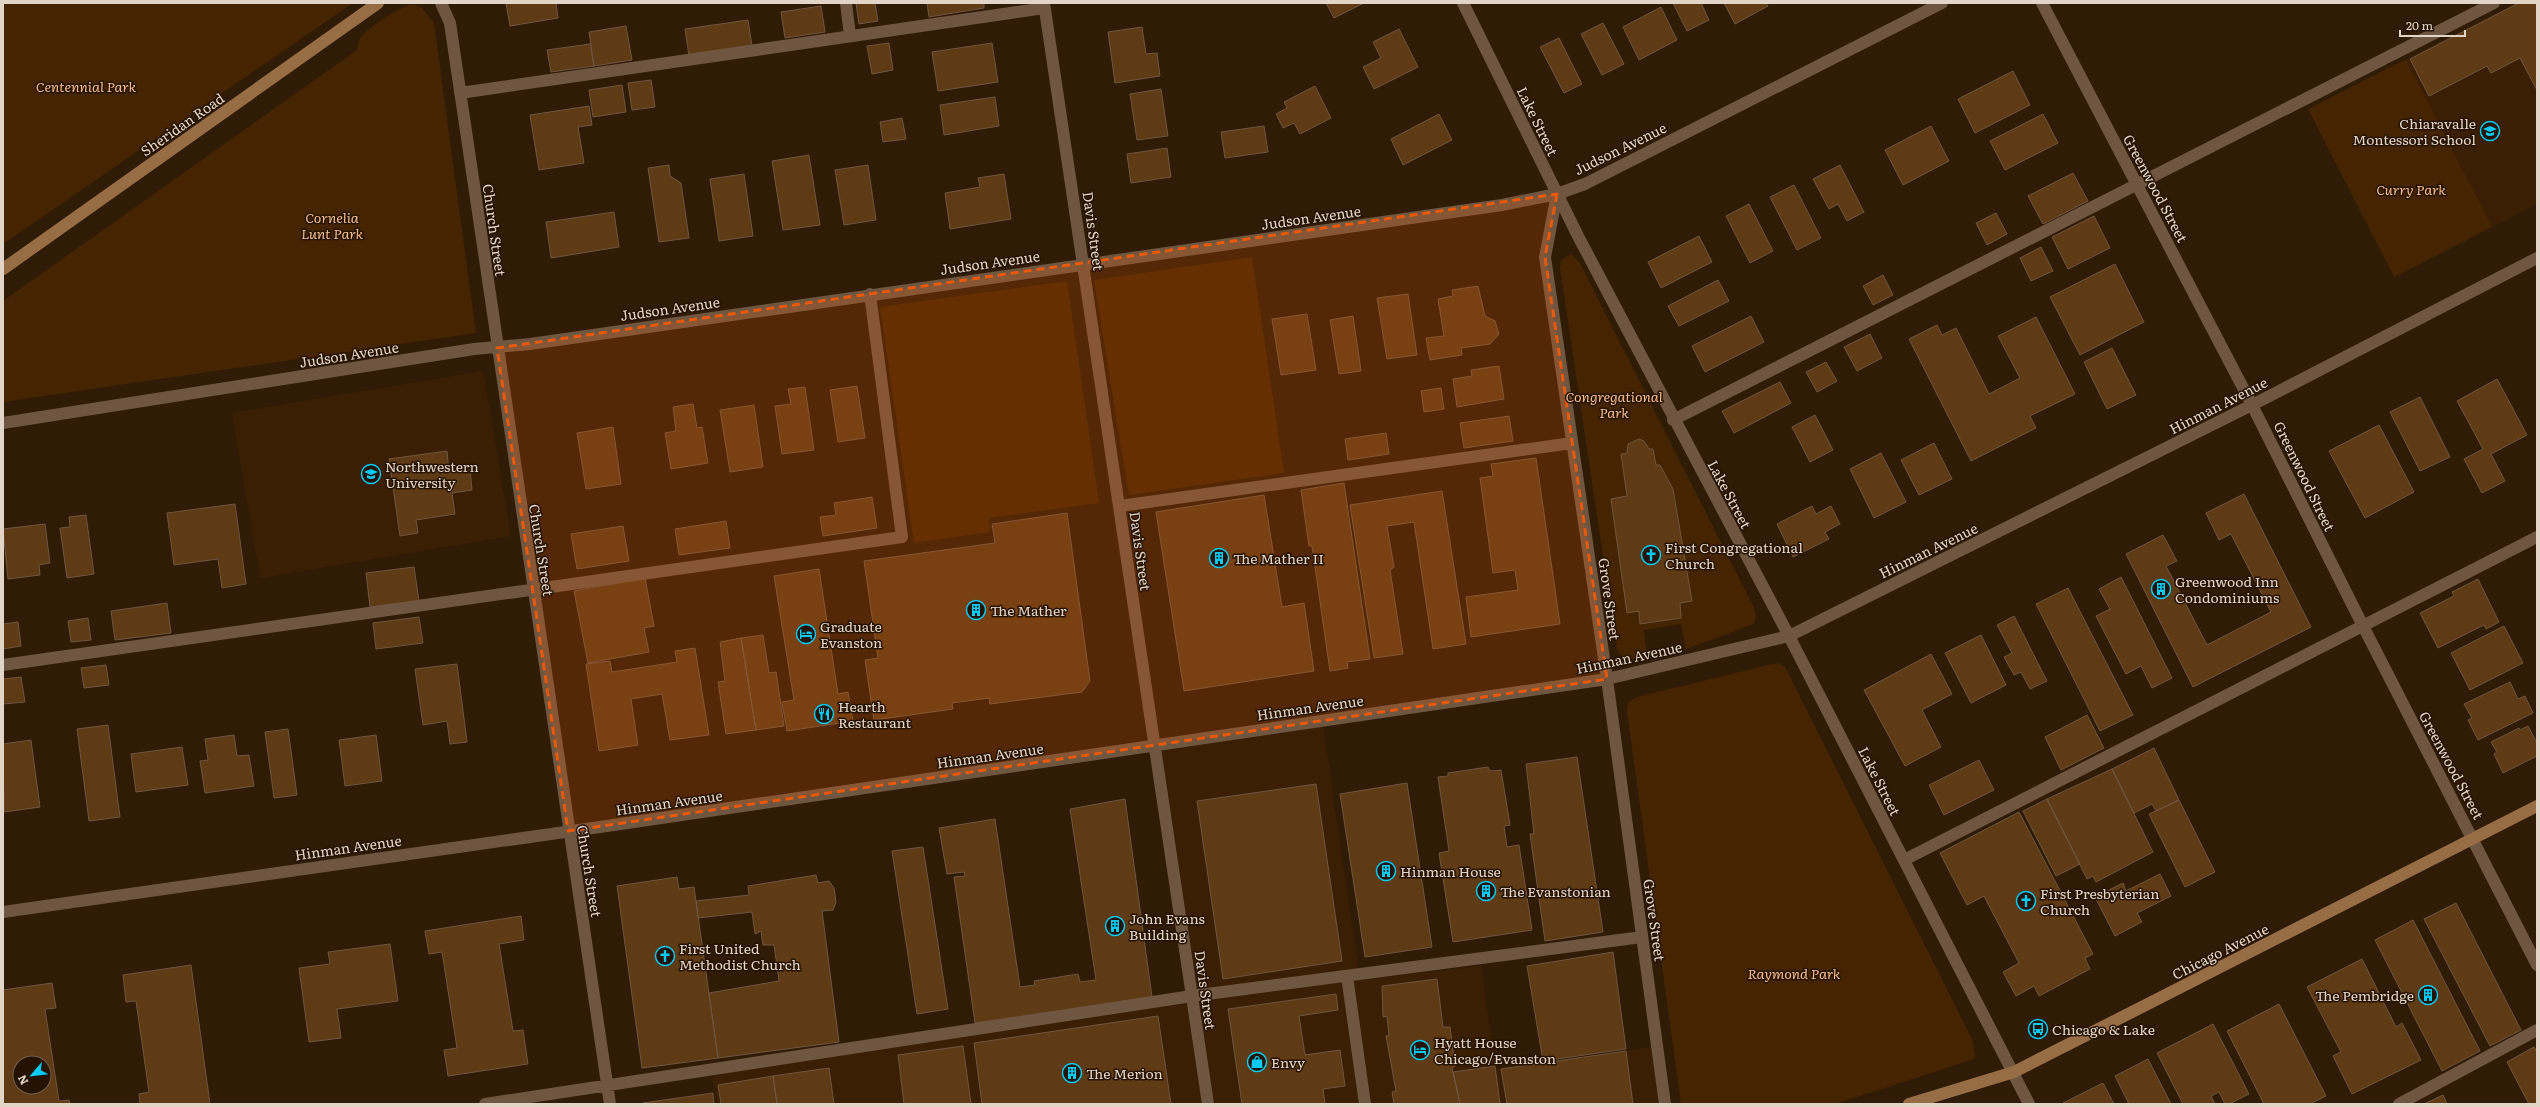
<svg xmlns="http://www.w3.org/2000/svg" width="2540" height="1107" viewBox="0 0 2540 1107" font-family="Literata,serif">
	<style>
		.built { fill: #3a1f04 }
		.green { fill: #452501; fill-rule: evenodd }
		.building { fill: #5e3a15; stroke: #6f5640; fill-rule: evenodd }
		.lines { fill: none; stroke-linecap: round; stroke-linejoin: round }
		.minor { stroke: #6e5640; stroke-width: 12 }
		.major { stroke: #976d45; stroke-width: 12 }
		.marked { fill: #e8590c; fill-opacity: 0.2; stroke: #e8590c; stroke-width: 3; stroke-dasharray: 8 5; stroke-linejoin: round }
		.labels { text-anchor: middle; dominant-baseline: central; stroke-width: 3; stroke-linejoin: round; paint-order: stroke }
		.park-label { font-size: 14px; font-style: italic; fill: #f5be8e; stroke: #261200 }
		.street-label { font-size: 14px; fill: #e3d4c8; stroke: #261200 }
		.poi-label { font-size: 14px; fill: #e3d4c8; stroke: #261200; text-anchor: start }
	</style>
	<rect width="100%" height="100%" fill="#301b06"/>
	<!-- built -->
	<path class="built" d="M2515,3H2537V204L2492,227L2406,59Z
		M483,371L511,536L260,578L232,413Z
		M1322,718L1360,980L1481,966L1496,1069L1652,1047L1660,1104H717L712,1073L1196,1000L1159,741Z"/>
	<!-- green -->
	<path class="green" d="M3,3H353L3,244Z
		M413,4L422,8L434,23L476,333L3,402V301L357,50C358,47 358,41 360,38C369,27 399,7 413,4Z
		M2406,59L2492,227L2394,277L2308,109Z
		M1571,254L1580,263L1754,608L1756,617L1754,624L1686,649L1681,624L1644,630L1647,657C1634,659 1625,663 1617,650L1560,268L1561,260ZM1639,439L1644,441L1649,449H1653L1656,465H1660L1673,489L1692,601L1680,603L1681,618L1641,624L1639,611L1627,613L1611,499L1627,496L1621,454L1627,453L1628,444Z
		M1252,257L1284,473L1129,495L1094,280Z
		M1067,281L1099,503L989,518L990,532L914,543L880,307Z
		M1777,663L1785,667L1973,1041L1975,1057L1971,1060L1835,1104H1681L1627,712L1628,702L1637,697Z"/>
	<!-- building -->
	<path class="building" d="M506,3H556L558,18L510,26Z
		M856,3H875L878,21L859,24Z
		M927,3H984V8L929,17Z
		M1326,3H1364L1334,18Z
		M1673,3H1701L1709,20L1687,31Z
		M1724,3H1766L1768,6L1735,24Z
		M2519,3H2537V90L2520,58L2491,73L2487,66L2429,96L2410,59Z
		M821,6L825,32L785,38L781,12Z
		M1661,7L1677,40L1639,60L1623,27Z
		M748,20L752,46L689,56L685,29Z
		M1603,23L1624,64L1602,75L1581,34Z
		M626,26L632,60L594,66L589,32Z
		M1142,27L1146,54L1157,53L1160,76L1115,83L1108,32Z
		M1399,29L1418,67L1374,89L1363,67L1381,58L1373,42Z
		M1559,38L1582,84L1564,93L1540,47Z
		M889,43L893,70L872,74L867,46Z
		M992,43L998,82L938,91L932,52Z
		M590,44L594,66L551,72L547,50Z
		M2013,71L2030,105L1975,133L1958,99Z
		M651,80L655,107L632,110L628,83Z
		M622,85L626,112L593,117L589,90Z
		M1315,86L1331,118L1300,134L1294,123L1283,128L1276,114L1287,108L1284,102Z
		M1161,89L1168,136L1137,140L1130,94Z
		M995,97L999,126L944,135L940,105Z
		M589,106L592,125L578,127L584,163L539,170L530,115Z
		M1439,114L1452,140L1403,165L1391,139Z
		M2043,114L2058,143L2005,170L1990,141Z
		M902,118L906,139L883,142L880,122Z
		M1264,126L1268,152L1225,158L1221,132Z
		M1931,126L1949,161L1903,185L1885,150Z
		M1167,148L1171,177L1131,183L1127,154Z
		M809,155L820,225L783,230L772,161Z
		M669,165L670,176L681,183L689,238L659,242L648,168Z
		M868,165L876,220L844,225L835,170Z
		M1840,165L1864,212L1847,221L1838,204L1829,209L1813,179Z
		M2073,173L2088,201L2043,224L2028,196Z
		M744,174L753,236L719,241L710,179Z
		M1004,174L1011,219L950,229L945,193L980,187L978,178Z
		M1794,185L1821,238L1797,250L1770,197Z
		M1749,204L1773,251L1750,263L1726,216Z
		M614,212L619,247L551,258L546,222Z
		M1996,213L2007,234L1987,245L1976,223Z
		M2094,216L2110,248L2068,269L2052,237Z
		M1699,236L1712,262L1661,288L1648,262Z
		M2041,247L2053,271L2031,281L2020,258Z
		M2115,264L2144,322L2080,355L2050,297Z
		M1883,275L1893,295L1873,305L1863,286Z
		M1718,280L1729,301L1679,326L1668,306Z
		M1478,286L1485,316L1495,321L1499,334L1490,344L1461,348L1462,355L1430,360L1426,338L1444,336L1438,299L1453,296L1452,290Z
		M1408,294L1417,355L1387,359L1377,298Z
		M1307,314L1316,370L1281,375L1272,319Z
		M1353,316L1361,371L1339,374L1330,320Z
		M1751,316L1764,342L1705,372L1692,346Z
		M2036,317L2075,394L2030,416L2036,428L1971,461L1909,339L1937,325L1942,335L1956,328L1989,394L2020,378L1998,336Z
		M1870,334L1882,358L1857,371L1844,347Z
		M2112,348L2136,395L2107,409L2084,362Z
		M1826,362L1837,381L1817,392L1806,372Z
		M1499,366L1504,399L1457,407L1453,379L1472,376L1471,370Z
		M2497,379L2527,435L2491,454L2505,481L2482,493L2464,459L2483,449L2457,401Z
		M1780,382L1791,403L1734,433L1722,411Z
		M857,386L865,438L838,442L830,390Z
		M805,387L814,450L782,454L775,406L791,404L788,389Z
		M1441,388L1444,409L1424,412L1421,391Z
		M2420,397L2450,457L2420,471L2390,412Z
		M693,404L697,428L702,427L708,463L671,469L665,433L676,431L673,407Z
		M754,405L763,467L730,472L720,410Z
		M1815,415L1833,450L1810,462L1792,427Z
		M1509,416L1513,441L1464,448L1460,423Z
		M2379,425L2414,492L2365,518L2329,451Z
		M613,427L621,484L586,489L577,433Z
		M1386,433L1389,454L1348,460L1345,439Z
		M1639,439L1644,441L1649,449H1653L1656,465H1660L1673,489L1692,601L1680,603L1681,618L1640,624L1639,611L1627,613L1611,499L1627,496L1621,454L1627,453L1628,444Z
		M1934,443L1952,479L1919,495L1901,460Z
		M447,451L449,472L470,470L472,490L452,493L455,514L416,520L418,533L400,536L389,459Z
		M1881,453L1906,502L1874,518L1850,469Z
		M1536,458L1560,624L1471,637L1466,597L1518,590L1515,570L1493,573L1480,478L1493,476L1491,464Z
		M1344,483L1370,659L1347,662L1348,668L1330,671L1312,546H1309L1301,490Z
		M1442,491L1466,644L1433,649L1414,522L1387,526L1394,567L1390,570L1403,654L1374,658L1350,505Z
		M2244,494L2311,627L2193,687L2126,554L2163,535L2177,561L2166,566L2207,645L2271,612L2231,534L2219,540L2206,513Z
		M1264,495L1282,607L1304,603L1314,671L1184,691L1156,512Z
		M872,497L877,528L823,536L820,517L836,515L834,503Z
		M235,504L246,584L222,588L218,559L174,565L167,513Z
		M1812,506L1816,514L1831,506L1840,524L1825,532L1829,539L1793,557L1777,524Z
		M1067,513L1090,681L1082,692L990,704L989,698L952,703L953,709L874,720L865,660L878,658L864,561L995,543L992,524Z
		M86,515L94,574L67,578L60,528L70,527L69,517Z
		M726,521L730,548L679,555L675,529Z
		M45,524L50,563L39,565L40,575L8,579L3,529Z
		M623,526L629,561L577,569L571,534Z
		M414,567L419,601L370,607L366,573Z
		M819,569L838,694L848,692L853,721L787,731L782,702L794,700L774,576Z
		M2121,577L2172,678L2152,688L2141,666L2126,674L2096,616L2110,609L2099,589Z
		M645,578L654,626L644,628L649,652L588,663L574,591Z
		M2478,579L2499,622L2486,629L2484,625L2438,648L2420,613L2454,596L2452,592Z
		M2068,588L2133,715L2100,731L2036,604Z
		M167,603L171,633L115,640L111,611Z
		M2014,616L2047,681L2030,689L2021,672L2014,675L2004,657L2012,653L1997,625Z
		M419,617L423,643L376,649L373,623Z
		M88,618L91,640L71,642L68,621Z
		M18,622L21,646L3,649V624Z
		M2504,626L2523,663L2470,690L2451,653Z
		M763,635L769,673L776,672L784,726L756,730L741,638Z
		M1981,635L2006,685L1971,703L1945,653Z
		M741,638L756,730L726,734L718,682L725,681L720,642Z
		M695,648L709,735L670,740L662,694L631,699L638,745L599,751L586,664L610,661L612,672L677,662L675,651Z
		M1931,654L1952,694L1922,710L1941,747L1905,766L1864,690Z
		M457,664L467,742L450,744L447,721L423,725L415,669Z
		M106,665L109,685L84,688L81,668Z
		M21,677L25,702L3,704V679Z
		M2510,682L2518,699L2525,696L2533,713L2478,740L2468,720L2472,718L2464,704Z
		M2087,715L2104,748L2061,770L2045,737Z
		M108,725L120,817L89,821L77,729Z
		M2528,726L2537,743V756L2503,773L2494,754L2497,752L2491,742L2519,728L2520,730Z
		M288,729L297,795L274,798L265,732Z
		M234,735L237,756L249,755L254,786L205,793L200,761L208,760L205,739Z
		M376,735L382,781L345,786L339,740Z
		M31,740L40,807L4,812L3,744Z
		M182,747L188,785L136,792L131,754Z
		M2154,748L2179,800L2156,811L2152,804L2134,813L2112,769Z
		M1577,757L1603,932L1545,941L1530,834H1534L1526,764Z
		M1979,760L1994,790L1944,815L1929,785Z
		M1488,767L1490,771L1501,770L1510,825L1504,826L1507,847L1519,845L1532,930L1453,942L1439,853L1449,851L1438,777L1448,776V773Z
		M2112,769L2153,852L2096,882L2093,876L2087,879L2047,799Z
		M1407,783L1432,947L1365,957L1340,794Z
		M1316,784L1342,961L1223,979L1197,801Z
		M1125,799L1152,997L975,1023L954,877L965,876L964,872L947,874L939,828L995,819L1020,987L1035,985L1034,981L1078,974L1080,982L1096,980L1070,809Z
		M2047,799L2080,864L2056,876L2023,811Z
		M2179,800L2215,872L2185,887L2149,814Z
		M2019,812L2093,954L2085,958L2090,969L2039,996L2034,986L2016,996L2003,972L2019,963L1984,896L1967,905L1940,853Z
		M923,847L948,1009L917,1014L892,851Z
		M2160,874L2171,896L2137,913L2142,922L2115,936L2095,897L2123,883L2126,891Z
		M816,875L818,883L829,881L834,888L836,902L833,910L822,911L839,1042L718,1058L709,993L779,981L774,945H763L761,931L755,934L752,912L698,918L696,901L749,895L748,886Z
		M677,877L679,889L694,887L718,1058L642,1068L617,886Z
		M2456,903L2521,1030L2490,1046L2424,919Z
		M521,916L524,940L499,944L513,1031L523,1030L528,1064L448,1076L444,1050L457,1048L442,952L429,954L425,931Z
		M2413,920L2480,1051L2442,1071L2375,940Z
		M390,944L398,1001L337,1009L341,1038L309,1042L299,968L330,964L328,952Z
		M1613,952L1626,1049L1543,1061L1527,966Z
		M2362,959L2396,1027L2402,1023L2421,1060L2352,1094L2333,1056L2341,1052L2307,987Z
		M191,965L210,1104H140L139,1094L149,1092L136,1001L126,1002L123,975Z
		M1437,979L1443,1027H1450L1455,1066L1452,1068L1453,1072L1460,1104H1394L1392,1092L1396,1091L1386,1036H1389L1387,1016L1383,1017L1382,986Z
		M52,983L56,1008L45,1009L59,1101L69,1100L70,1104H3V990ZM20,1063H44V1087H20Z
		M1336,994L1338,1010L1299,1016L1305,1055L1340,1050L1345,1086L1323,1089L1325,1104H1242L1228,1009Z
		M2279,1004L2326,1096L2310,1104H2264L2227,1031Z
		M1158,1016L1171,1104H982L974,1043Z
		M2213,1024L2249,1094L2229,1104H2225L2219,1092L2211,1096L2215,1104H2183L2157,1053Z
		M963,1046L971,1104H904L898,1055Z
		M2534,1047L2537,1052V1104H2529L2507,1062Z
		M1626,1051L1633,1104H1507L1501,1069Z
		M2148,1059L2171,1104H2129L2115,1076Z
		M1495,1066L1500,1104H1460L1453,1072Z
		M829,1068L834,1104H777L773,1076Z
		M773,1076L777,1104H721L718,1085Z
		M2103,1083L2114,1104H2063V1103Z
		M713,1093L714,1104H643V1103Z
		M2443,1095L2447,1104H2424Z"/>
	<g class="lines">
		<!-- minor -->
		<path class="minor" d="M441,3L450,23L610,1104
			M846,3L850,36
			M1044,3L1208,1104
			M1463,3L1578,236L1789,636L2029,1104
			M2042,3L2252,405L2363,626L2537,965
			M460,93L1045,8
			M1557,194L1545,257L1607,679L1665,1104
			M1673,420L2494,3
			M3,423L474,349L530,344L1502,205L1557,194L1585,184L1942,3
			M1120,506L1572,443
			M3,665L902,537L870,294
			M1904,860L2537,537
			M3,912L600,827L1607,679L1789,636L2252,405L2537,258
			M1347,976L1365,1104
			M485,1104L1192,996L1642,937
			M2399,1104L2537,1030"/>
		<!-- major -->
		<path class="major" d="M3,269L378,3
			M1909,1104L2014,1072L2537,806"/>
	</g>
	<!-- marked area -->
	<path class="marked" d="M1557,194L1545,257L1607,679L568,831L497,348Z"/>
	<!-- icons -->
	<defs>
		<symbol id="school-ring" viewBox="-11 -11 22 22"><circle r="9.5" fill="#261200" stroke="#00cbf8" stroke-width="1.5"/><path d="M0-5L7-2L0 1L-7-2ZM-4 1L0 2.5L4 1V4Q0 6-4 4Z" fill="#00cbf8"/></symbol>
		<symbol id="university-ring" viewBox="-11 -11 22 22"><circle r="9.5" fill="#261200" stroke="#00cbf8" stroke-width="1.5"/><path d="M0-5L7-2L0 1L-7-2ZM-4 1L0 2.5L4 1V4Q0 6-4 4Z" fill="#00cbf8"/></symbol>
		<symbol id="church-ring" viewBox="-11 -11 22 22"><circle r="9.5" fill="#261200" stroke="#00cbf8" stroke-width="1.5"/><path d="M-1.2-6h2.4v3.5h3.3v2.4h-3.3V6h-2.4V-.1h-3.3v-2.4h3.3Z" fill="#00cbf8"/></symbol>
		<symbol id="building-ring" viewBox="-11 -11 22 22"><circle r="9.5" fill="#261200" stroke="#00cbf8" stroke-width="1.5"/><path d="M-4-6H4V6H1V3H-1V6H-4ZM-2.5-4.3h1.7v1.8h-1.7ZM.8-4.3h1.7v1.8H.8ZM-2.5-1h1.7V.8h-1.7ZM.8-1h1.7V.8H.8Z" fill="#00cbf8"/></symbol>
		<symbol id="hotel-ring" viewBox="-11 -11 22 22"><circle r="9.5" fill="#261200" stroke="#00cbf8" stroke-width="1.5"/><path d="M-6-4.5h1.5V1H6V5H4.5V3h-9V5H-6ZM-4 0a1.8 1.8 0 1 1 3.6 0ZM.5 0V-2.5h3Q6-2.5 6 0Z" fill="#00cbf8"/></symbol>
		<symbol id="restaurant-ring" viewBox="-11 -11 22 22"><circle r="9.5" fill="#261200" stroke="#00cbf8" stroke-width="1.5"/><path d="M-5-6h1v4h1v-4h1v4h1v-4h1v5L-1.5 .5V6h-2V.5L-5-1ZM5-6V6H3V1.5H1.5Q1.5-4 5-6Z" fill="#00cbf8"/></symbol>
		<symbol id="bus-ring" viewBox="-11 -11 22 22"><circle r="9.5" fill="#261200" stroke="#00cbf8" stroke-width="1.5"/><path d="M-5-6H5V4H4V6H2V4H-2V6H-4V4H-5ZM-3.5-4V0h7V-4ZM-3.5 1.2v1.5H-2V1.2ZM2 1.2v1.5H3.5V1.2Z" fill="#00cbf8"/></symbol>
		<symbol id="shop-ring" viewBox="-11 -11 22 22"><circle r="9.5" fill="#261200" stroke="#00cbf8" stroke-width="1.5"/><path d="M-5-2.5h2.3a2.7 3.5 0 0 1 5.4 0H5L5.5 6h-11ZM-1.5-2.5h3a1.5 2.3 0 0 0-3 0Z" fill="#00cbf8"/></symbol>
	</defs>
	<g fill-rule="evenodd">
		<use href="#school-ring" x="2479" y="120" width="22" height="22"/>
		<use href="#university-ring" x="360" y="463" width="22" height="22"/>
		<use href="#church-ring" x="1640" y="544" width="22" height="22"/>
		<use href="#building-ring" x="1208" y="547" width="22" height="22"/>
		<use href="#building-ring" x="2150" y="578" width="22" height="22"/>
		<use href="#building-ring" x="965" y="599" width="22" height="22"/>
		<use href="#hotel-ring" x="795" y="623" width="22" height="22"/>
		<use href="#restaurant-ring" x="813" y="703" width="22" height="22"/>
		<use href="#building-ring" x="1375" y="860" width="22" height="22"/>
		<use href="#building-ring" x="1475" y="880" width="22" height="22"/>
		<use href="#church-ring" x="2015" y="890" width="22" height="22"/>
		<use href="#building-ring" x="1104" y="915" width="22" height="22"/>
		<use href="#church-ring" x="654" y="945" width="22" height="22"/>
		<use href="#building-ring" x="2417" y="984" width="22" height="22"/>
		<use href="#bus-ring" x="2027" y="1018" width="22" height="22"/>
		<use href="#hotel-ring" x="1409" y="1039" width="22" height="22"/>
		<use href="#shop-ring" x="1246" y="1051" width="22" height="22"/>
		<use href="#building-ring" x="1061" y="1062" width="22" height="22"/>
	</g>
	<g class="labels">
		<!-- park labels -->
		<g class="park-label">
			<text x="86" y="86">Centennial Park</text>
			<text x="2411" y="189">Curry Park</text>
			<text x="332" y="217">Cornelia<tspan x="332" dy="16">Lunt Park</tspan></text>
			<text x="1614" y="396">Congregational<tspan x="1614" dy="16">Park</tspan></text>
			<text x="1794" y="973">Raymond Park</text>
		</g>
		<!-- street labels -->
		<g class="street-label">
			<text transform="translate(1538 121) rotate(64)">Lake Street</text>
			<text transform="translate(182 124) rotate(-35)">Sheridan Road</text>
			<text transform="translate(1620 148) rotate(-26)">Judson Avenue</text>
			<text transform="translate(2156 188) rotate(62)">Greenwood Street</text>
			<text transform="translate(1311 217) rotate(-8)">Judson Avenue</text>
			<text transform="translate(495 230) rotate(82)">Church Street</text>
			<text transform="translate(1094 231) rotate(82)">Davis Street</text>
			<text transform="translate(990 262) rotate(-8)">Judson Avenue</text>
			<text transform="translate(670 308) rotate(-8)">Judson Avenue</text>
			<text transform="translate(349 354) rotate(-9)">Judson Avenue</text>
			<text transform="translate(2218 405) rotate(-27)">Hinman Avenue</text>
			<text transform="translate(2305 476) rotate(64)">Greenwood Street</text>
			<text transform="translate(1730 494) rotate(62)">Lake Street</text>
			<text transform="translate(542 550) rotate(81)">Church Street</text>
			<text transform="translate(1928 550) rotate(-26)">Hinman Avenue</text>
			<text transform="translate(1141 551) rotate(82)">Davis Street</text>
			<text transform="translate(1610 599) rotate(82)">Grove Street</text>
			<text transform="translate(1629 657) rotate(-12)">Hinman Avenue</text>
			<text transform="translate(1310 707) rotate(-8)">Hinman Avenue</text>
			<text transform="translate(990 755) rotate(-8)">Hinman Avenue</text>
			<text transform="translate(2452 765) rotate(62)">Greenwood Street</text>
			<text transform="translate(1880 781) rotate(63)">Lake Street</text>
			<text transform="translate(669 802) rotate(-8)">Hinman Avenue</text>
			<text transform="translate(348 847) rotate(-8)">Hinman Avenue</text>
			<text transform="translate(590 871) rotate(81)">Church Street</text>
			<text transform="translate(1655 920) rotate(82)">Grove Street</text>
			<text transform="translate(2220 951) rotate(-27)">Chicago Avenue</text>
			<text transform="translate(1206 990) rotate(82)">Davis Street</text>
		</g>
		<!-- poi labels -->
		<g class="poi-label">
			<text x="2476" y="123" text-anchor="end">Chiaravalle<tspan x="2476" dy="16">Montessori School</tspan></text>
			<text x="385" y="466">Northwestern<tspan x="385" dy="16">University</tspan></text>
			<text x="1665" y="547">First Congregational<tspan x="1665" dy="16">Church</tspan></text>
			<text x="1233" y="558">The Mather II</text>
			<text x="2175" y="581">Greenwood Inn<tspan x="2175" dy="16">Condominiums</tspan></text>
			<text x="990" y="610">The Mather</text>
			<text x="820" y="626">Graduate<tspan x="820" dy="16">Evanston</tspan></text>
			<text x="838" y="706">Hearth<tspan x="838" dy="16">Restaurant</tspan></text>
			<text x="1400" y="871">Hinman House</text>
			<text x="1500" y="891">The Evanstonian</text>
			<text x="2040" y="893">First Presbyterian<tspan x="2040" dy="16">Church</tspan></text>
			<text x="1129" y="918">John Evans<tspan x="1129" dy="16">Building</tspan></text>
			<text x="679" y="948">First United<tspan x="679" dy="16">Methodist Church</tspan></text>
			<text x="2414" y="995" text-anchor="end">The Pembridge</text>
			<text x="2052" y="1029">Chicago &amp; Lake</text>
			<text x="1434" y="1042">Hyatt House<tspan x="1434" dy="16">Chicago/Evanston</tspan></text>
			<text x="1271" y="1062">Envy</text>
			<text x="1086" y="1073">The Merion</text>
		</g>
	</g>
	<!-- border -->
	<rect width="2540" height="1107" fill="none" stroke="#e3d4c8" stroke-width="8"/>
	<!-- north arrow -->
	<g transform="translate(32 1075) rotate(242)"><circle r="19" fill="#261200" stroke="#726050"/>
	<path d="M0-3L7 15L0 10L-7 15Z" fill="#00cbf8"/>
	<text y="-6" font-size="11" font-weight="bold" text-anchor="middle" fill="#e3d4c8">N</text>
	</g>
	<!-- scale -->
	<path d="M2400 30v6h65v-6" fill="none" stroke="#e3d4c8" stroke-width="2"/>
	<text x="2406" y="30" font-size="12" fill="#e3d4c8" stroke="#261200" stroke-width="3" paint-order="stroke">20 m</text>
</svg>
